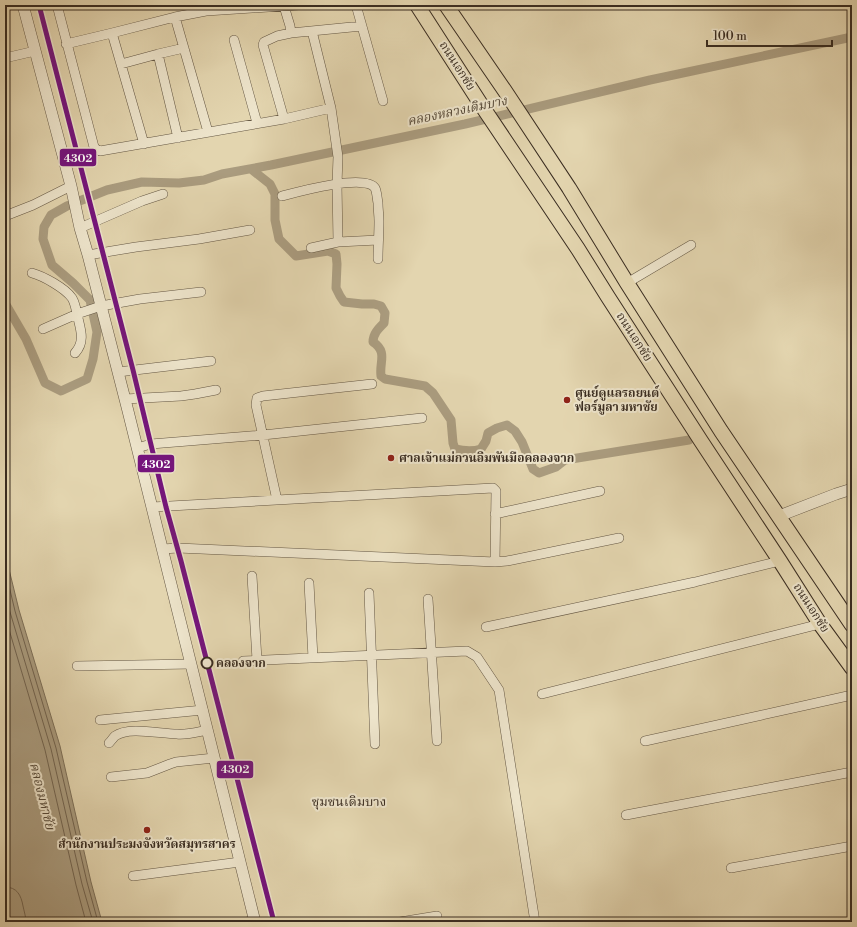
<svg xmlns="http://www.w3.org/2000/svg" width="857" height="927" viewBox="0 0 857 927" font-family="'Libre Bodoni','Noto Serif Thai',serif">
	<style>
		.water { fill: #aa9c7f; stroke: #7d7059 }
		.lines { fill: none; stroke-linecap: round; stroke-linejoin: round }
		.shore { stroke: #726450; stroke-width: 1 }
		.canal { stroke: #aa9c7f; stroke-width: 9 }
		.minor-casing { stroke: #645744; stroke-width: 10 }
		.tertiary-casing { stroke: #645744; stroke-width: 12 }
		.primary-casing { stroke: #3a2d21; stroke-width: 16 }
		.minor { stroke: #ede4cb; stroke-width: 9 }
		.tertiary { stroke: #ede4cb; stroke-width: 11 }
		.primary { stroke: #e3d5af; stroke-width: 14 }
		.rail-1-casing { stroke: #ede4cb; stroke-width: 8 }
		.rail-1 { stroke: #75147c; stroke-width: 5 }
		.poi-dot { fill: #8f2418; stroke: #ede4cb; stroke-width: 1.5 }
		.stop-dot { fill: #ede4cb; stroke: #3a2d21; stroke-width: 2 }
		.labels { text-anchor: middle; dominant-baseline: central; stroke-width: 4; stroke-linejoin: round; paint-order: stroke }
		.street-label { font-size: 12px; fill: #3a2d21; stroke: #ede4cb }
		.poi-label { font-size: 12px; font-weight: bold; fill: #3a2d21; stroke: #ede4cb; text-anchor: start }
		.stop-label { font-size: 12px; font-weight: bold; fill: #3a2d21; stroke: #ede4cb; text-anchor: start }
		.water-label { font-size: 13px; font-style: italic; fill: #564938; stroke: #ede4cb }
		.neighbourhood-label { font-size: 13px; fill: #3a2d21; stroke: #ede4cb }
		.line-badge { stroke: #ede4cb; stroke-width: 1.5 }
		.badge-label { font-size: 11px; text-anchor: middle; font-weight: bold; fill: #fff }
	</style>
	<rect width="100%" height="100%" fill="#e3d5af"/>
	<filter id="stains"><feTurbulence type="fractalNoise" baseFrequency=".005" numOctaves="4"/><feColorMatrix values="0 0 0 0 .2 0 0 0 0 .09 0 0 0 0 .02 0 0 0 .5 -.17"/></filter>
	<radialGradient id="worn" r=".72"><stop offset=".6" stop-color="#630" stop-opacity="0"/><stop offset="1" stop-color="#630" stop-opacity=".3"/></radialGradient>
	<!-- water -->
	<path class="water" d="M5,553L19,610L60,746L91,882L102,922H11L5,894Z"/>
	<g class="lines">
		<!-- shore -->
		<path class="shore" d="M5,569L15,611L56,748L87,882L98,922
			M5,591L10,612L51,749L82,884L93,922
			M5,616L45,750L76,885L86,922
			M5,887C17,887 21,895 23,906C24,911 26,917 26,922"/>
		<!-- canal -->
		<path class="canal" d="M251,169L270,184L275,194V220L279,239L296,256L328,251L336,254L337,264L336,288L340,296L344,302L362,304H374L381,306L385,313L384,323C378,329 373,334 373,342C388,352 379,362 381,376L385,379L425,386L433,393L451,420L453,443L455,449C464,451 472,452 481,449L486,441L488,433L497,428L507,425L515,431L522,442L533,469L539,473L556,467L565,460L689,440
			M5,303L26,339L45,383L61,391L87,379L93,359L97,332L90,300L73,283L52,265L43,239L44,227L51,215L67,206L107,190L142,182L179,183L204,180L222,174L271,165L465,124L650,80L852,37"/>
		<defs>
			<path id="minor" d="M57,5L94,147L96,149L100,151L284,119L331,108L338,157L337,184L338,242
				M356,5L383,101
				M284,6L290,26L291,33L277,36L264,42L263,45L284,119
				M175,17L208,132
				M312,31L331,108
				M112,33L144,144
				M291,33L362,26
				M234,40L257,123
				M66,44L112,33L175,17L206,11L298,5
				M158,54L178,138
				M5,58L35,51
				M121,64L158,54L184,48
				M282,196C297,192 366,173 375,188C377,192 377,198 378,203C378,209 379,215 379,221C379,234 378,246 378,259
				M5,216L33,205L71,186
				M80,228L142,201L163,194
				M311,248L338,242L378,240
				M88,255L136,247L199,239L250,230
				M32,273C43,276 65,288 72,298C75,303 76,309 77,314L101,306L140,299L201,292
				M627,283L691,245
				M43,329L77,314C80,328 86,341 75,353
				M118,372L211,361
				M125,399L181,396L195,394L216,390
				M137,448L151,444L263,435L422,418
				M277,500L256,405L257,398L263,396L372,384
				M152,507L493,488L496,491L495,562
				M495,514L600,491
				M162,549L178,548L495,562L507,561L619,538
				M252,576L257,660
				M309,583L313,658
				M369,593L375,744
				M428,599L437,741
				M486,627L695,582L780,561
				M243,661L467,651L477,657L499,690L535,922
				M77,666L191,664
				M542,694L820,624
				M100,720L203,710
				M645,741L852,695
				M109,743C111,741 113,738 115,736C129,726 160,734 177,734C187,735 197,732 207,730
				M111,777L147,773L170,764L176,762L214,758
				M626,815L852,772
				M731,868L852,846
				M133,876L240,862
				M246,922L255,921
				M400,922L437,916"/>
			<path id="tertiary" d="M23,5L71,186L80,228L88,255L128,411L255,922
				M779,516L836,494L852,489"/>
			<path id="primary" d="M417,5L482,106L578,249L608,297L701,441L780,561L820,624L852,668
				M446,5L505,91L569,188L627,283L721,431L852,625"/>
		</defs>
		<!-- minor casing -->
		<use href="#minor" class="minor-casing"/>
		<!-- tertiary casing -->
		<use href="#tertiary" class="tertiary-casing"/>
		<!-- primary casing -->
		<use href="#primary" class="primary-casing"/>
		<!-- minor -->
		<use href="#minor" class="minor"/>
		<!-- tertiary -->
		<use href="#tertiary" class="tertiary"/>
		<!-- primary -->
		<use href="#primary" class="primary"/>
		<defs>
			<path id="rail-1" d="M39,5L133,370L166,507L181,561L274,922"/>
		</defs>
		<!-- rail-1 casing -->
		<use href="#rail-1" class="rail-1-casing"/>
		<!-- rail-1 -->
		<use href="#rail-1" class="rail-1"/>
	</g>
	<!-- markers -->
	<g class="poi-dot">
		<circle cx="567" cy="400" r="4"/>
		<circle cx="391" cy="458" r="4"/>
		<circle cx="147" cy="830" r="4"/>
	</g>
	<circle class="stop-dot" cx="207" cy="663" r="5.5"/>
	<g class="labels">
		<!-- street labels -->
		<g class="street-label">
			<text transform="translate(457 66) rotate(57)">ถนนเอกชัย</text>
			<text transform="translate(634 337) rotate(57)">ถนนเอกชัย</text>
			<text transform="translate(811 608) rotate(57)">ถนนเอกชัย</text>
		</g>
		<!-- poi labels -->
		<g class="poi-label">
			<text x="575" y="393">ศูนย์ดูแลรถยนต์<tspan x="575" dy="14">ฟอร์มูลา มหาชัย</tspan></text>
			<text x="399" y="458">ศาลเจ้าแม่กวนอิมพันมือคลองจาก</text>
			<text x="147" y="844" text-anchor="middle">สำนักงานประมงจังหวัดสมุทรสาคร</text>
		</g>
		<!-- stop labels -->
		<g class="stop-label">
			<text x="216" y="663">คลองจาก</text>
		</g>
		<!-- water labels -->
		<g class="water-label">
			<text transform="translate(457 111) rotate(-12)">คลองหลวงเดิมบาง</text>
			<text transform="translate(42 796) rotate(76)">คลองมหาชัย</text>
		</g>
		<!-- neighbourhood labels -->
		<g class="neighbourhood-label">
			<text x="349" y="802">ชุมชนเดิมบาง</text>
		</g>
	</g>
	<g class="line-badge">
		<rect x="59" y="148" width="38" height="19" rx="4" fill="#75147c"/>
		<rect x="137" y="454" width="38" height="19" rx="4" fill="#75147c"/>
		<rect x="216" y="760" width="38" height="19" rx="4" fill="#75147c"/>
	</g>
	<g class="badge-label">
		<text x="78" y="162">4302</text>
		<text x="156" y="468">4302</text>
		<text x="235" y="773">4302</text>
	</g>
	<!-- margin -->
	<rect width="857" height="927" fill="none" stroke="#e3d5af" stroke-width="20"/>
	<rect x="6" y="6" width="845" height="915" fill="none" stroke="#3a2d21" stroke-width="2"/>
	<rect x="10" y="10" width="837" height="907" fill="none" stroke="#3a2d21"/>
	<!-- scale -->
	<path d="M707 40v6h125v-6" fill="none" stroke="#3a2d21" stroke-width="2"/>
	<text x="713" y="40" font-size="12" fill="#3a2d21" stroke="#ede4cb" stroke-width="3" paint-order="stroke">100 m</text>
	<rect width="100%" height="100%" filter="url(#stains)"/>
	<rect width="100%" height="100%" fill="url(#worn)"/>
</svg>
